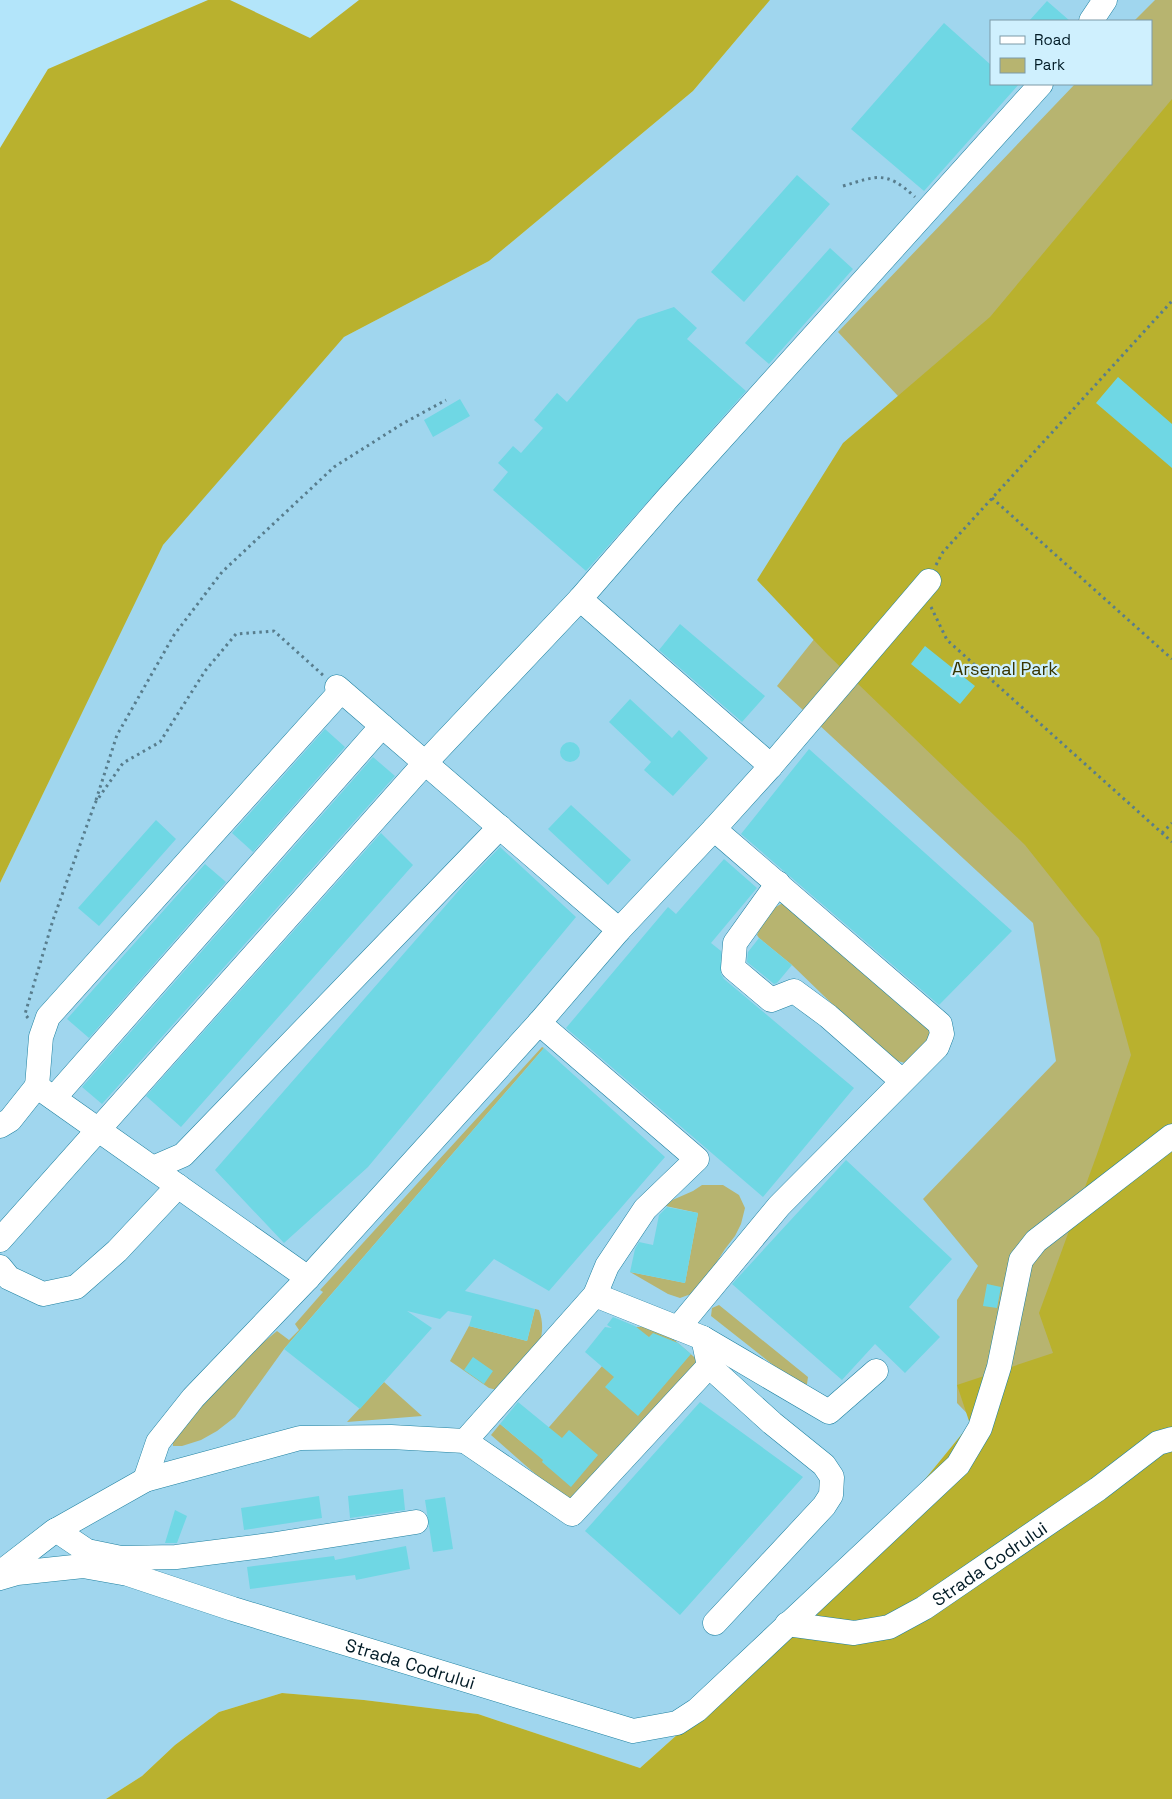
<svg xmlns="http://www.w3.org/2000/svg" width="1172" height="1799" viewBox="0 0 1172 1799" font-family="'Space Grotesk',sans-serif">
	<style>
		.built { fill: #a0d6ee; fill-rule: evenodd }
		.green { fill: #b7b470 }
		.forest { fill: #b9b12e }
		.building { fill: #6fd7e4 }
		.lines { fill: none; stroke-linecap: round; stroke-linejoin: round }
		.minor-casing { stroke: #1e80a0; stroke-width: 25 }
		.path { stroke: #587d8d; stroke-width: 3; stroke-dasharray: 2.5 4; stroke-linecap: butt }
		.minor { stroke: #fff; stroke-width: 24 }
		.labels { text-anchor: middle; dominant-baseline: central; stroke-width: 4.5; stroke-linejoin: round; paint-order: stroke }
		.park-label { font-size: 18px; fill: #383500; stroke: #cff0fe }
		.street-label { font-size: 18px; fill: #001a25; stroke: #cff0fe }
	</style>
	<rect width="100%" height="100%" fill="#b3e5fa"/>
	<!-- built -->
	<path class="built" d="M770,0H1172L1099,938L970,1424L850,1571L755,1665L640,1768L478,1714L364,1700L282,1693L219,1712L175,1745L142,1776L106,1799H0V883L162,545L344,337L489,261L693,91ZM991,21H1151V84H991Z"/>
	<!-- green -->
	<path class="green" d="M1155,0H1172V1422L986,1433L957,1403V1300L978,1266L923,1199L1056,1061L1033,923L777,686L957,459L838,332L1075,84H1151V21H1134Z
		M781,904H788L930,1030L928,1039L908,1064L888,1058L792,965L759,938L757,935C762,923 769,910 781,904Z
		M542,1047L544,1048L284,1349L235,1417L217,1431L201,1440L182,1446H173V1442L204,1403L249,1354L277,1331L289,1340L299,1330L295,1324L323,1292L320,1290Z
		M702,1185H723L739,1195L745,1208L741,1224L735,1236L725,1249L706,1279L691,1294L680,1298L668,1294L630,1272L685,1283L698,1213L661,1205L693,1191Z
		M719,1305L808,1377L807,1384L801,1387L711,1316L712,1308Z
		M535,1309L539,1310C543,1321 543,1331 540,1342L501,1391L489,1388L450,1361L469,1326L527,1341Z
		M658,1326L700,1362L578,1501H566L491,1435L500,1424L530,1449L636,1327Z
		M384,1382L422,1416L347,1422Z"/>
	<!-- forest -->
	<path class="forest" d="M208,0H230L310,38L359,0H770L693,91L489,261L344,337L163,545L0,883V148L48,69Z
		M1172,99V1799H106L142,1776L175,1745L219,1712L282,1693L364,1700L478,1714L640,1768L755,1665L850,1571L970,1424L957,1385L1053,1353L1039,1313L1096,1157L1131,1055L1099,938L1025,845L828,655L757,580L843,443L990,317Z"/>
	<!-- building -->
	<path class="building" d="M1047,1L1070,21H1029Z
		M944,23L991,65V84H1019L924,191L851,129Z
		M797,175L830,204L744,302L711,272Z
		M830,248L853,269L769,364L745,343Z
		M674,307L697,328L687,339L746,391L586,571L493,490L508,472L498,463L513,446L521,453L543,428L534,420L557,393L567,402L638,319Z
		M1118,377L1172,424V468L1096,403Z
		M460,399L470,416L433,437L424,420Z
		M680,624L765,696L742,722L659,650Z
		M925,646L975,686L960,704L911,664Z
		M630,699L672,738L679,730L708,758L673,796L644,770L651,762L609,722Z
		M325,729L345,747L253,852L232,833Z
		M560 752a10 10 0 1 1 20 0a10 10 0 1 1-20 0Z
		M809,749L1012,931L939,1005L741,834Z
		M373,757L395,776L102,1104L82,1087Z
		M571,805L631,860L608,885L548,829Z
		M156,820L176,839L99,926L78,908Z
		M381,833L413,865L181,1127L146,1096Z
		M500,847L576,917L368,1167L284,1243L215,1170L468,880Z
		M724,859L757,888L711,943L721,951V974L724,979L854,1088L763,1197L566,1028L668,907L676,914Z
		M205,864L226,882L89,1038L67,1019Z
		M759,938L792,965L777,983L774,984L747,962L748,952Z
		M544,1048L665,1157L549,1291L494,1259L465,1291L535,1309L527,1341L469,1326L472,1316L448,1311L440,1319L407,1311L432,1328L360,1409L284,1349Z
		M846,1160L952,1259L909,1307L940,1337L905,1373L875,1344L842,1380L732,1284Z
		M667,1207L698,1213L685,1283L630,1272L635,1249L639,1242L653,1245L659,1215Z
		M987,1284L1001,1287L997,1308L983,1306Z
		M613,1317L635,1326L649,1337L653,1333L678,1343L691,1354L638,1416L605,1387L614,1377L585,1352L605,1327L612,1328L607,1325Z
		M473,1357L493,1371L484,1384L464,1370Z
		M518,1402L562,1438L569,1430L598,1455L571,1487L542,1462L543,1460L500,1424Z
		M700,1402L803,1477L680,1615L585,1531Z
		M403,1489L405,1510L350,1518L348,1496Z
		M319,1496L322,1518L244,1530L241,1508Z
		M445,1497L453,1549L433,1552L425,1500Z
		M175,1510L187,1516L177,1543H165Z
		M406,1546L410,1569L356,1580L355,1575L250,1589L247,1567L334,1556L335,1560Z"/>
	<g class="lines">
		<defs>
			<g id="minor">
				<path d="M1091,21L1105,0"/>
				<path d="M337,687L619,930"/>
				<path d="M771,766L580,599L666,500L1041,84"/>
				<path d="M778,883L735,943L733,968L771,1000L794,991L828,1016L902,1081"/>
				<path d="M37,1086L41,1037L48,1017L341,691"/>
				<path d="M42,1090L308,1278"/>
				<path d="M54,1098L382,726"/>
				<path d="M0,1126L10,1120L37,1086"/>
				<path d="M153,1168L183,1155L500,827"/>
				<path d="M0,1240L425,763L580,599"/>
				<path d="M0,1267L9,1278L43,1294L76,1287L117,1251L178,1186"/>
				<path d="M595,1295L703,1338L829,1412L876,1371"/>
				<path d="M678,1328L779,1206L937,1047L942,1034L940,1024L714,829"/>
				<path d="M703,1338L709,1366L772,1423L824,1465L832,1477L831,1495L824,1506L715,1623"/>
				<path d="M465,1441L572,1514L709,1366"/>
				<path d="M145,1480L158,1442L193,1398L308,1278L539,1023L619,930L714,829L771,766L929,581"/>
				<path d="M56,1530L87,1551L121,1558L176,1557L270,1545L416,1522"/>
				<path d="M0,1573L53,1532L145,1480L300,1438L391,1437L465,1441L595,1295L607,1266L645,1209L697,1159L539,1023"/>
				<path id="s1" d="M0,1578L17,1573L83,1566L128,1574L233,1609L633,1731L677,1723L697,1710L958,1465L980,1428L999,1367L1021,1260L1036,1241L1172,1136"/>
				<path id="s2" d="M787,1624L854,1633L889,1627L924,1608L1098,1489L1158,1443L1172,1439"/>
			</g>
		</defs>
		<!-- minor casing -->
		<use href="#minor" class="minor-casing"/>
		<!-- path -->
		<path class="path" d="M843,186C877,176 886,170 915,197
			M992,498L1172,659
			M936,565L943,552L1172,301
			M931,607L947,640L1172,842
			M96,800L117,735L174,635L222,572L334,467L402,424L446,400
			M1162,833L1172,823
			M28,1018L25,1014L53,920L95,803L123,763L160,742L205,671L236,634L274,631L324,676"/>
		<!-- minor -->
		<use href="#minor" class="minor"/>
	</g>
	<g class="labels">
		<!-- park labels -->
		<g class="park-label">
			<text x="1005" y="668">Arsenal Park</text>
		</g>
		<!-- street labels -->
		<g class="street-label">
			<text stroke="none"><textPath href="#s2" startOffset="222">Strada Codrului</textPath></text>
			<text stroke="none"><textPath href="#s1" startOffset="426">Strada Codrului</textPath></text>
		</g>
	</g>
	<!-- legend -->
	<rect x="990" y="20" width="162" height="65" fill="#cff0fe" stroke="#7c9aa7"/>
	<rect x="1000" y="36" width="25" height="8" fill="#ffffff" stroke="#7c9aa7"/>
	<text x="1034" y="45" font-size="15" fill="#001a25">Road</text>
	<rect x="1000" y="58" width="25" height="15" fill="#b7b470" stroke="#7c9aa7"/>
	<text x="1034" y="70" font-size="15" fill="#001a25">Park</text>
</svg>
